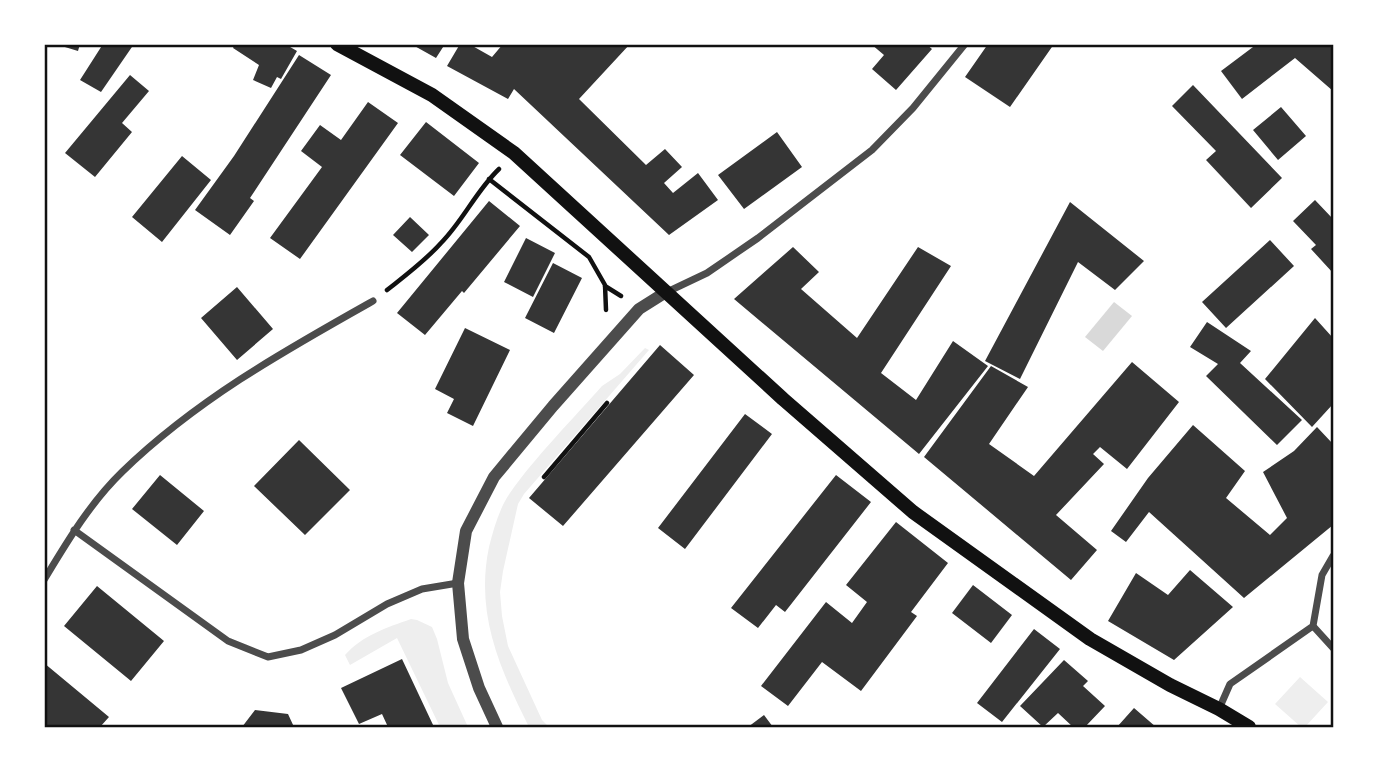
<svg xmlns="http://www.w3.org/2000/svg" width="1377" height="771" viewBox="0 0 1377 771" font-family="'DejaVu Sans',sans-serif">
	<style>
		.green { fill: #eee }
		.water { fill: #d9d9d9 }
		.building { fill: #353535 }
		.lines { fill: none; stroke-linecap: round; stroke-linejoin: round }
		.path { stroke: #111; stroke-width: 4.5 }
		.minor { stroke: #4c4c4c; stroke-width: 7 }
		.tertiary { stroke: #4c4c4c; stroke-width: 12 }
		.secondary { stroke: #111; stroke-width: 14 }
		.neatline { fill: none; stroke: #111; stroke-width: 2.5 }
	</style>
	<rect width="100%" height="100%" fill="#fff"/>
	<!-- green -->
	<path class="green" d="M645,348L649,350L524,494L518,504L503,571L500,592L502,616L508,646L542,720L549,727H529C500,669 475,614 489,547C494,528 499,509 510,493C535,457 573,419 602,386L620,374Z
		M411,619L417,620L432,627L437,639L448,683L468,727H440L397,638L350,665L345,655C363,635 386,628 411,619Z
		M1300,677L1328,702L1305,727H1301L1275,704Z"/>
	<!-- water -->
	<path class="water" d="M1114,302L1132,316L1103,351L1085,337Z"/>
	<!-- building -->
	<path class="building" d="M55,44H80L78,51Z
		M103,44H134L101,92L80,80Z
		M235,44H285L297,51L281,79L277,77L271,88L253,80L259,65L233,48Z
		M411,44H445L436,58Z
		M460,44H469L492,57L503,44H630L579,99L646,165L665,149L682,167L664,183L673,193L698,173L718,200L669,235L514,89L508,99L447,66Z
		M871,44H926L932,49L896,90L872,69L884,55Z
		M988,44H1054L1010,107L965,77Z
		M1257,44H1333V91L1295,58L1242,99L1221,71Z
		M299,55L331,75L250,198L254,201L230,235L195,210L234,156Z
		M130,75L149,91L122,123L132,132L95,177L65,153Z
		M1193,85L1282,178L1251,208L1206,160L1216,151L1172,106Z
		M368,102L398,123L300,259L270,238L322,167L301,151L320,125L341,140Z
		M1281,107L1306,136L1278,160L1253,130Z
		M426,122L479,163L454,196L400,155Z
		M777,132L802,167L744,209L718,175Z
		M182,156L211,180L162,242L132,217Z
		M1315,200L1333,219V273L1311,249L1316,245L1293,221Z
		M489,201L520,226L464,293L462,291L425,335L397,313Z
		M1070,202L1144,261L1115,290L1078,262L1020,379L985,361Z
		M410,217L429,235L412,252L393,235Z
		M526,238L555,253L533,297L504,282Z
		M1270,240L1294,266L1226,328L1202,302Z
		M793,247L819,272L801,289L857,338L918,247L951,266L881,373L916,400L953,341L988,366L919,454L734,299Z
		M553,263L582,278L554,333L525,318Z
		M237,287L273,329L237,360L201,318Z
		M1315,318L1333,338V404L1312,427L1265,379Z
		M1207,322L1251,351L1240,363L1302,420L1277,445L1206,376L1218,364L1190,347Z
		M465,328L510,350L473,426L447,413L454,399L435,389Z
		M660,345L694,375L563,526L529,498Z
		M1132,362L1179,402L1127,469L1100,447L1093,454L1104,464L1056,515L1097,550L1071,580L924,457L991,366L1028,387L989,444L1034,476Z
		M745,414L772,434L685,549L658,528Z
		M1193,425L1245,471L1226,498L1270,535L1287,518L1263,472L1294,451L1317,427L1333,444V525L1244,598L1149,512L1126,542L1111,531L1148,478Z
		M299,440L350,490L305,535L254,486Z
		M160,475L204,511L177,545L132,509Z
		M836,475L871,502L785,612L776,605L758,628L731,608Z
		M896,522L948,563L911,612L917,616L861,691L822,662L788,706L761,686L826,602L852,623L867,602L846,585Z
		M1190,570L1233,607L1174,660L1108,621L1136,573L1168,595Z
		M973,585L1012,615L991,643L952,613Z
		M97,586L164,641L131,681L64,626Z
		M1034,629L1060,649L1002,722L977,703Z
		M402,659L434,727H388L382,714L359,724L341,688Z
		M1064,660L1088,681L1083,686L1105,706L1085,727H1073L1058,713L1043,727L1020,706Z
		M44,663L109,717L100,727H44Z
		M1134,708L1156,727H1117Z
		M255,710L288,714L294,727H242Z
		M764,715L773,727H748Z"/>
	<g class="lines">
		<!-- path -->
		<path class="path" d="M489,179L589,257L605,285L606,310
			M605,286L621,296
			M387,290C406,275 425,261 441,243C463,221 476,191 499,169
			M544,477L607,403"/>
		<!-- minor -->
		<path class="minor" d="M667,292L707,273L758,238L872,150L913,108L965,44
			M74,530L228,641L268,657L301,650L335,635L387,604L422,589L458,583
			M44,580C67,542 90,503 122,472C196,400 284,351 373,301
			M1313,626L1322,575L1333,556
			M1219,709L1230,684L1313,626L1333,648"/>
		<!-- tertiary -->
		<path class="tertiary" d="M497,727L479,688L463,639L458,583L466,531L494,477L553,406L639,309L666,292"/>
		<!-- secondary -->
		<path class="secondary" d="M337,44L432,95L514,153L783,399L913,512L1090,639L1170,685L1219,709L1249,727"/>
	</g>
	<!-- border -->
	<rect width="1377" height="771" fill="none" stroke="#ffffff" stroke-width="91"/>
	<rect x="46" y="46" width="1286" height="680" class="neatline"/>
</svg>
